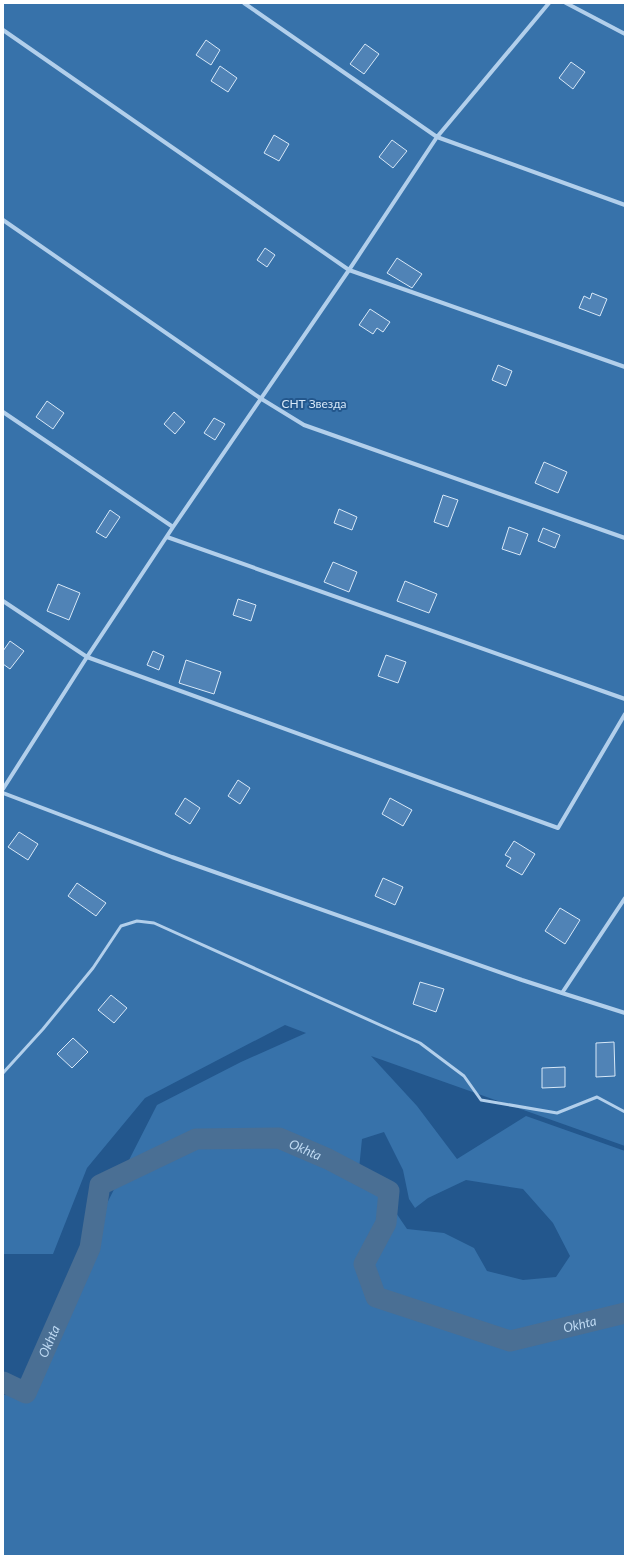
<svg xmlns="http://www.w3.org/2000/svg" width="628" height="1559" viewBox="0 0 628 1559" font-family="Lato,sans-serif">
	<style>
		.green { fill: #3772aa; fill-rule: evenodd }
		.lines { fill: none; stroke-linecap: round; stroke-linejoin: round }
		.river { stroke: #4a6f94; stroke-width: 21 }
		.building { fill: #5083b6; stroke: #d7e8f8 }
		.lane { stroke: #b2cfeb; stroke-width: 3 }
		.street { stroke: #b2cfeb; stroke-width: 4 }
		.labels { text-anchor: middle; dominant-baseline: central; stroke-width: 4; stroke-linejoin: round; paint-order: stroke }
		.park-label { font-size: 12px; fill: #d7e8f8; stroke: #23578d }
		.water-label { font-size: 13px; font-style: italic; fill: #bed9f2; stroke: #23578d }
	</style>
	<rect width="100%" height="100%" fill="#23578d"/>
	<!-- green -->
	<path class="green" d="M3,3H625V1146L371,1056L417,1106L457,1159L526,1116L625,1151V1556H3V1395L26,1393L49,1361L74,1268L157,1105L241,1062L306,1033L285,1025L145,1098L87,1168L53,1254H3ZM384,1132L403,1170L409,1199L415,1208L428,1198L466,1180L523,1189L553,1223L570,1256L556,1277L523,1280L487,1271L474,1248L444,1233L407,1229L390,1204L386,1181L359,1169L362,1139Z"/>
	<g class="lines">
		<!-- river -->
		<path class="river" id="s1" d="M3,1382L26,1393L90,1248L100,1185L196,1139L279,1138L328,1159L389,1191L386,1223L364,1264L376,1297L510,1341L625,1313"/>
	</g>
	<!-- building -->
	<path class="building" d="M206,40L220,50L211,65L196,55Z
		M365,44L379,54L364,74L350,64Z
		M571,62L585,72L573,89L559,78Z
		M220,66L237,78L228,92L211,81Z
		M274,135L289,144L279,161L264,153Z
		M392,140L407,151L393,168L379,157Z
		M265,248L275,255L267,267L257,260Z
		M397,258L422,274L412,288L387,273Z
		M592,293L607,299L600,316L579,308L584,296L590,299Z
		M370,309L390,322L383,332L377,328L373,334L359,325Z
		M498,365L512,371L506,386L492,380Z
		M47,401L64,413L53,429L36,417Z
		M174,412L185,422L175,434L164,424Z
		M214,418L225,424L215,440L204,433Z
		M544,462L567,472L558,493L535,483Z
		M443,495L458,500L448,527L434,522Z
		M339,509L357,517L352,530L334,523Z
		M110,510L120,517L106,538L96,532Z
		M509,527L528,534L520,555L502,549Z
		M543,528L560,535L555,548L538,541Z
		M333,562L357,572L349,592L324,582Z
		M405,581L437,594L429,613L397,601Z
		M58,584L80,593L69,620L47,611Z
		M238,599L256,605L251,621L233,615Z
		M10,641L24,651L10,669L3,664V651Z
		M153,651L164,656L159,670L147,665Z
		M386,655L406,662L398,683L378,676Z
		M186,660L221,672L214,694L179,683Z
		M238,780L250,788L240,804L228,796Z
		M185,798L200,808L190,824L175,814Z
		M390,798L412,810L403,826L382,814Z
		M19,832L38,844L28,860L8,847Z
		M514,841L535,854L522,875L506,866L511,858L505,855Z
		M383,878L403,887L395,905L375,896Z
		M77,883L106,903L96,916L68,896Z
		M560,908L580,920L565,944L545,931Z
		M420,982L444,989L436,1012L413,1004Z
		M111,995L127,1008L114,1023L98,1010Z
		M73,1038L88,1052L72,1068L57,1054Z
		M614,1042L615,1076L596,1077V1043Z
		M565,1067V1087L542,1088V1068Z"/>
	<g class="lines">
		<!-- lane -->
		<path class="lane" d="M3,1073L43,1029L93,968L121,926L137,921L154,923L420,1043L464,1076L481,1100L557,1113L597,1097L625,1112"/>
		<!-- street -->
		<path class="street" d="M244,3L437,137L625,205
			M566,3L625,34
			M3,30L349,270L625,367
			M3,220L260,398L304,425L625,538
			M3,412L173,527
			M167,537L625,699
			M3,601L87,657L558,828L625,714
			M3,789L87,657L173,527L349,270L437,137L549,3
			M3,793L172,857L522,980L562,993L625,898
			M562,993L625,1013"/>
	</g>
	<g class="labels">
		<!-- park labels -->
		<g class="park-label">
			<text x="314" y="403">СНТ Звезда</text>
		</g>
		<!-- water labels -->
		<g class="water-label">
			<text stroke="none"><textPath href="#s1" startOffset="466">Okhta</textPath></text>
			<text stroke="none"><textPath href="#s1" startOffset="886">Okhta</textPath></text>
			<text stroke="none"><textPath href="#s1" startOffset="82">Okhta</textPath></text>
		</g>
	</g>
	<!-- border -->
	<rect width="628" height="1559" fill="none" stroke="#ffffff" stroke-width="8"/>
</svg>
